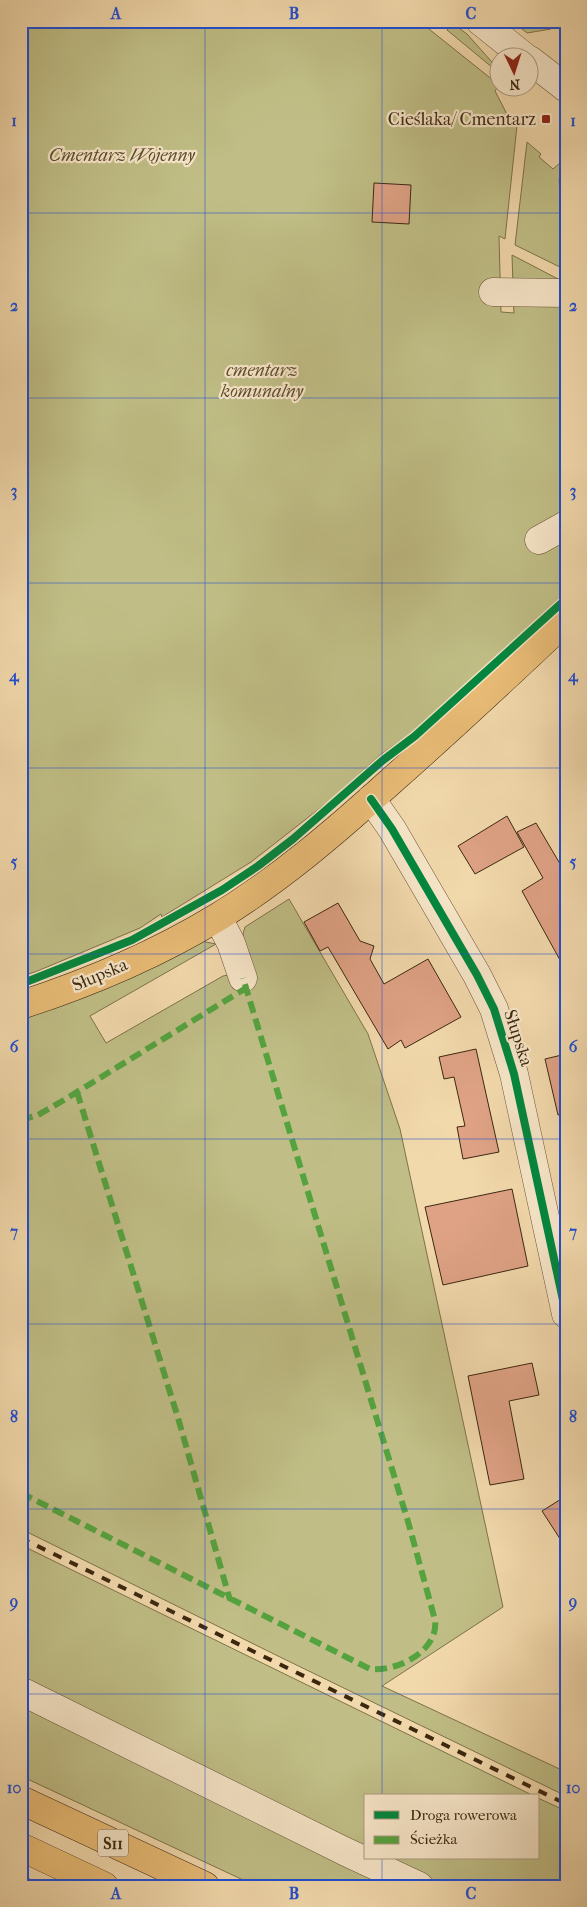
<svg xmlns="http://www.w3.org/2000/svg" width="587" height="1907" viewBox="0 0 587 1907" font-family="'IM FELL French Canon',serif">
	<style>
		.green { fill: #c0be86; stroke: #7e724b }
		.building { fill: #dfa285; stroke: #3b2710 }
		.lines { fill: none; stroke-linecap: round; stroke-linejoin: round }
		.minor-casing { stroke: #695437; stroke-width: 29 }
		.major-casing { stroke: #3b2710; stroke-width: 29 }
		.highway-casing { stroke: #3b2710; stroke-width: 29 }
		.minor { stroke: #f7e6c9; stroke-width: 28 }
		.major { stroke: #e9bc76; stroke-width: 28 }
		.highway { stroke: #e9bc76; stroke-width: 28 }
		.rail { stroke: #3b2710; stroke-width: 4; stroke-dasharray: 9 9; stroke-linecap: butt }
		.quiet { stroke: #54a33f; stroke-width: 6; stroke-dasharray: 12 6; stroke-linecap: butt }
		.cycleway-casing { stroke: #f7e6c9; stroke-width: 11 }
		.cycleway { stroke: #00873e; stroke-width: 8 }
		.grid { fill: none; stroke: #1d4ed8; stroke-width: 1; stroke-opacity: 0.55 }
		.poi-dot { fill: #8f2418; stroke: #f7e6c9; stroke-width: 2 }
		.labels { text-anchor: middle; dominant-baseline: central; stroke-width: 4.5; stroke-linejoin: round; paint-order: stroke }
		.shield { fill: #f7e6c9; stroke: #736048; stroke-width: 1 }
		.shield-label { font-size: 16px; font-weight: bold; fill: #3b2710 }
		.poi-label { font-size: 18px; fill: #3b2710; stroke: #f7e6c9; text-anchor: end }
		.park-label { font-size: 18px; font-style: italic; fill: #5c4d2e; stroke: #f7e6c9 }
		.street-label { font-size: 18px; fill: #3b2710; stroke: #f7e6c9 }
		.neatline { fill: none; stroke: #1d4ed8; stroke-width: 2 }
		.grid-label { font-size: 16px; text-anchor: middle; font-weight: bold; fill: #1d4ed8 }
	</style>
	<rect width="100%" height="100%" fill="#f2d9ac"/>
	<filter id="stains"><feTurbulence type="fractalNoise" baseFrequency=".004" numOctaves="4"/><feColorMatrix values="0 0 0 0 .2 0 0 0 0 .09 0 0 0 0 .02 0 0 0 .5 -.17"/></filter>
	<radialGradient id="worn" r=".72"><stop offset=".6" stop-color="#630" stop-opacity="0"/><stop offset="1" stop-color="#630" stop-opacity=".3"/></radialGradient>
	<!-- green -->
	<path class="green" d="M21,21H419L499,85L495,91L510,120L518,116L505,239L499,236L501,312L514,313L513,299L566,300V397L561,399L562,414L566,413V592L415,730L379,756L333,798L251,862L162,917L161,914L140,928L35,972L21,976Z
		M512,21H523L532,28L546,25L551,29L527,33Z
		M452,23L467,34L499,70V73L447,30Z
		M527,142L541,154L539,157L553,169L566,158V179H559L560,193H566V270L515,245Z
		M512,255L560,280L513,285Z
		M289,899L368,1034L400,1129L503,1607L382,1686L566,1772V1796L282,1658L21,1529V1020L131,978L201,941L216,944L90,1016L106,1043L223,976L228,975L231,985L250,974C246,959 239,942 245,927Z
		M21,1545L534,1796H366V1853L21,1681Z
		M21,1699L401,1886H256L21,1776Z
		M538,1798L566,1811V1886H438L378,1858H538Z
		M21,1875L45,1886H21Z"/>
	<!-- building -->
	<path class="building" d="M374,183L411,185L409,224L372,222Z
		M507,816L524,847L475,874L458,846Z
		M536,823L566,874V971L522,891L543,878L517,832Z
		M338,903L360,941L374,946L370,959L384,984L428,959L461,1017L405,1048L401,1040L388,1049L328,947L320,951L304,922Z
		M476,1049L499,1152L463,1159L457,1127L465,1126L454,1077L444,1079L439,1057Z
		M566,1054V1114L558,1115L545,1059Z
		M512,1189L528,1266L443,1285L425,1207Z
		M532,1363L539,1395L509,1401L524,1479L490,1485L468,1376Z
		M566,1496V1548L542,1511Z"/>
	<g class="lines">
		<defs>
			<path id="minor" d="M480,21L526,58
				M530,60L566,88
				M493,292L566,293
				M539,540L566,525
				M371,799L392,829L477,975L494,1009L514,1074L566,1314
				M218,918L231,943L243,978
				M21,1691L344,1851L419,1886"/>
			<path id="major" d="M21,1005C89,983 157,954 218,917C280,879 336,831 390,782C450,729 508,675 566,620"/>
			<path id="highway" d="M21,1800L205,1886
				M21,1847L104,1886"/>
		</defs>
		<!-- minor casing -->
		<use href="#minor" class="minor-casing"/>
		<!-- major casing -->
		<use href="#major" class="major-casing"/>
		<!-- highway casing -->
		<use href="#highway" class="highway-casing"/>
		<!-- minor -->
		<use href="#minor" class="minor"/>
		<!-- major -->
		<use href="#major" class="major"/>
		<!-- highway -->
		<use href="#highway" class="highway"/>
		<!-- rail -->
		<path class="rail" d="M21,1538L566,1804"/>
		<!-- quiet -->
		<path class="quiet" d="M77,1092L178,1418L230,1600
			M21,1120L38,1115L64,1100L246,988
			M21,1493L370,1669C397,1672 439,1651 435,1620L409,1525L243,978"/>
		<defs>
			<path id="cycleway" d="M371,799L392,829L477,975L494,1009L514,1074L566,1314
				M21,984L132,940L222,890L258,866L293,839L382,761L415,736L566,599"/>
		</defs>
		<!-- cycleway casing -->
		<use href="#cycleway" class="cycleway-casing"/>
		<!-- cycleway -->
		<use href="#cycleway" class="cycleway"/>
	</g>
	<!-- grid -->
	<path class="grid" d="M205,21V1886M382,21V1796M21,213H566M21,398H566M21,583H566M21,768H566M21,954H566M21,1139H566M21,1324H566M21,1509H566M21,1694H566M382,1858V1886"/>
	<!-- markers -->
	<rect class="poi-dot" x="541" y="114" width="10" height="10" rx="2.5"/>
	<g class="labels">
		<!-- shield labels -->
		<rect class="shield" x="98" y="1829.5" width="30" height="27" rx="4"/>
		<g class="shield-label">
			<text x="113" y="1843">S11</text>
		</g>
		<!-- poi labels -->
		<g class="poi-label">
			<text x="536" y="119">Cieślaka/ Cmentarz</text>
		</g>
		<!-- park labels -->
		<g class="park-label">
			<text x="122" y="155">Cmentarz Wojenny</text>
			<text x="262" y="370">cmentarz<tspan x="262" dy="21">komunalny</tspan></text>
		</g>
		<!-- street labels -->
		<g class="street-label">
			<text transform="translate(100 975) rotate(-23)">Słupska</text>
			<text transform="translate(518 1038) rotate(72)">Słupska</text>
		</g>
	</g>
	<!-- margin -->
	<rect width="587" height="1907" fill="none" stroke="#f2d9ac" stroke-width="55"/>
	<!-- legend -->
	<rect x="364" y="1794" width="175" height="65" fill="#f7e6c9" stroke="#ac9a7f"/>
	<rect x="374" y="1811" width="25" height="8" fill="#00873e" stroke="#ac9a7f"/>
	<text x="410" y="1820" font-size="15" fill="#3b2710">Droga rowerowa</text>
	<rect x="374" y="1836" width="25" height="8" fill="#54a33f" stroke="#ac9a7f"/>
	<text x="410" y="1844" font-size="15" fill="#3b2710">Ścieżka</text>
	<!-- north arrow -->
	<g transform="translate(514 72) rotate(176)"><circle r="24" fill="#f7e6c9" stroke="#ac9a7f"/>
	<path d="M0-4L9 19L0 12L-9 19Z" fill="#8f2418"/>
	<text y="-8" font-size="14" font-weight="bold" text-anchor="middle" fill="#3b2710">N</text>
	</g>
	<rect x="28" y="28" width="532" height="1852" class="neatline"/>
	<g class="grid-label">
		<text x="116" y="19">A</text>
		<text x="294" y="19">B</text>
		<text x="471" y="19">C</text>
		<text x="14" y="126">1</text>
		<text x="573" y="126">1</text>
		<text x="14" y="311">2</text>
		<text x="573" y="311">2</text>
		<text x="14" y="496">3</text>
		<text x="573" y="496">3</text>
		<text x="14" y="681">4</text>
		<text x="573" y="681">4</text>
		<text x="14" y="867">5</text>
		<text x="573" y="867">5</text>
		<text x="14" y="1052">6</text>
		<text x="573" y="1052">6</text>
		<text x="14" y="1237">7</text>
		<text x="573" y="1237">7</text>
		<text x="14" y="1422">8</text>
		<text x="573" y="1422">8</text>
		<text x="14" y="1607">9</text>
		<text x="573" y="1607">9</text>
		<text x="14" y="1793">10</text>
		<text x="573" y="1793">10</text>
		<text x="116" y="1899">A</text>
		<text x="294" y="1899">B</text>
		<text x="471" y="1899">C</text>
	</g>
	<rect width="100%" height="100%" filter="url(#stains)"/>
	<rect width="100%" height="100%" fill="url(#worn)"/>
</svg>
